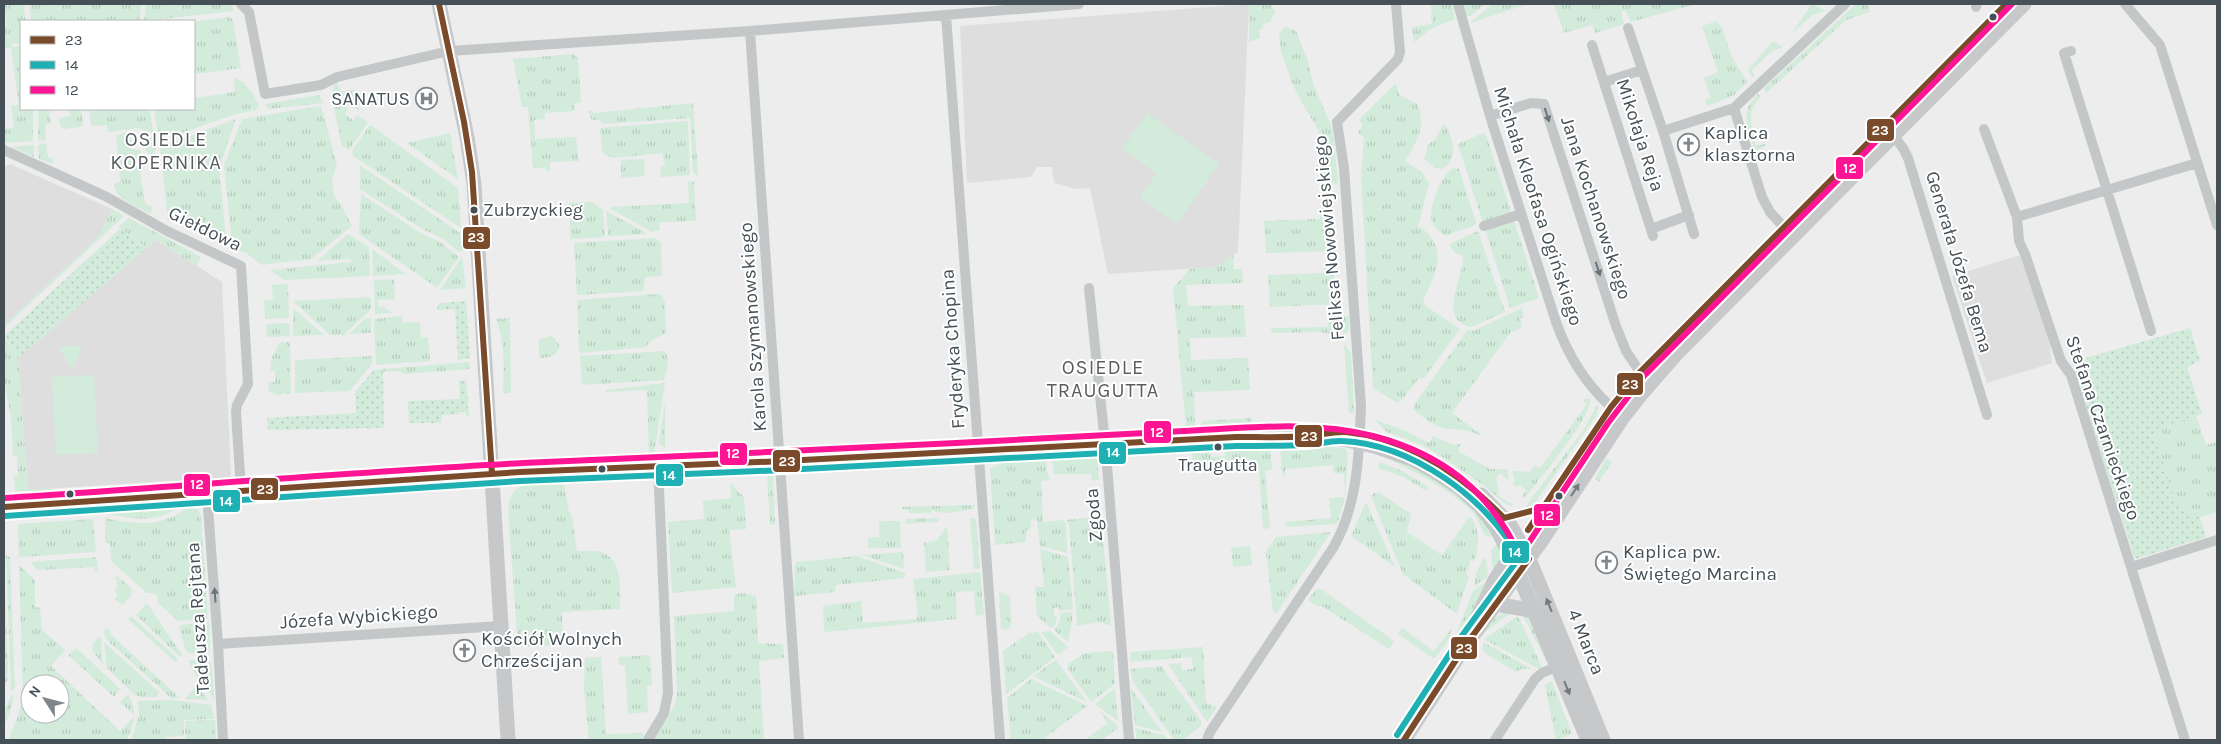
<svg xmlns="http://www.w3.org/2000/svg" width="2221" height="744" viewBox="0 0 2221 744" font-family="Karla,sans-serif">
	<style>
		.education { fill: #dfdede }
		.grass { fill: url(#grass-tufts); fill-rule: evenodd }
		.garden { fill: url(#garden-dots) }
		.pitch { fill: #d2ebda }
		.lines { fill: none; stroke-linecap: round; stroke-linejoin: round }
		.street { stroke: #c4c7c8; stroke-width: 10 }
		.secondary { stroke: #c6c8ca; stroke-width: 15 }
		.bus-1-casing { stroke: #fff; stroke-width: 10 }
		.bus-2-casing { stroke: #fff; stroke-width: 10 }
		.bus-3-casing { stroke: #fff; stroke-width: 10 }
		.bus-1 { stroke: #7a4b2a; stroke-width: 6 }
		.bus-2 { stroke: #1fb0b3; stroke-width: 6 }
		.bus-3 { stroke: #ff1493; stroke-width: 6 }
		.oneway { fill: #6b7479 }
		.oneway2 { fill: #727a7f }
		.bus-dot { fill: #455057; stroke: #fff; stroke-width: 2 }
		.labels { text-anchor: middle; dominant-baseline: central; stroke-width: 4; stroke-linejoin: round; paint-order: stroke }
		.bus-label { font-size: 18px; fill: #455057; stroke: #fff; text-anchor: start }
		.poi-label { font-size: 19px; fill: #455057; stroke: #fff; text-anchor: start }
		.street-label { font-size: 19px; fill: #455057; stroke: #fff }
		.neighbourhood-label { font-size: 20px; letter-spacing: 1px; fill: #595d60; stroke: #fff }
		.line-badge { stroke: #fff; stroke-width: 2 }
		.badge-label { font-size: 14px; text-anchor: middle; font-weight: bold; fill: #fff }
	</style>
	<defs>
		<pattern id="grass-tufts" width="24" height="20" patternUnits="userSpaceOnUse" patternTransform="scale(1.25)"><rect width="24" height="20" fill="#d2ebda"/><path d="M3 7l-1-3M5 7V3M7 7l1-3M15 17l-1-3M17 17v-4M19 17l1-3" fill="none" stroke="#b6cbbd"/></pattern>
		<pattern id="garden-dots" width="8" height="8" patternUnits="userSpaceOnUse" patternTransform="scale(1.25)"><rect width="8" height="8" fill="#d2ebda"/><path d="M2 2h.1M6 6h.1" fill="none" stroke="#b6cbbd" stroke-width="1.8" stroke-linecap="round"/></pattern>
	</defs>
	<rect width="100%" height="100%" fill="#ededed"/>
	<!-- education -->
	<path class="education" d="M1249,4L1238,252L1216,267L1108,274L1090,188L1076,189L1054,183L1052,167H1037L1031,177L967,183L960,26Z
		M10,164L112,209L101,232L94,241L4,325V167Z
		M156,240L222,282L231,477L28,490L18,358Z
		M2020,255L2048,331L2052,363L1987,383L1952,276Z"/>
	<!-- grass -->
	<path class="grass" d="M4,4H23L26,21H21V42L11,44L12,47L21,46V109H33V141L4,143V129L14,128L11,106L19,105L11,48H4V26H7Z
		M29,4H141L140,21H31Z
		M146,4H231L233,11L144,21Z
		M1249,4H1271L1275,12L1270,22L1263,24V29L1259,30L1260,38L1249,42Z
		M1431,4H1452L1455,19L1431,29L1414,42L1412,27L1432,24Z
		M1463,4H1485L1472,15L1465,17Z
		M1492,4H1528L1470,23Z
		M1554,4H1696L1631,22L1625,10L1621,11L1624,24L1595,33L1592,25L1564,33Z
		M1812,4L1825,11L1813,15L1791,34Z
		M1856,4H1868L1870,12L1846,20L1766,93L1764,88Z
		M230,17L233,20L241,68L194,74V22Z
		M1717,21L1722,28L1732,57L1747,82L1734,95L1708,106L1705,100L1711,98L1704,78L1718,72L1702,26Z
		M1284,27L1296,31L1308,61L1313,83L1333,131L1338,183L1335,184L1322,180V145L1319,131L1301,101L1292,83L1281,52L1279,34Z
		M1773,41L1783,47L1772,51L1752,70L1755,76L1753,78L1748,70Z
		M574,54L578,59L581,102L574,104L575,111L545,113V119L534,120L535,139L576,137L579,161L550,162V171H546L545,168H533L528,107H522L513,59Z
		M234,77C247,84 254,93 259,106L256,110L236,114L176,135L158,134L154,109H194L195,98L235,92Z
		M337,83L341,91L356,90L359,111L332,92L333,86Z
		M1396,83L1399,95L1416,103C1429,123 1415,144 1405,162L1421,171L1429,183L1418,227C1424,228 1426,232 1430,236C1447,257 1432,280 1423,301L1427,307L1460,329L1424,378L1418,379L1402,400L1397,403L1373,388L1361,178L1364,137L1358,133L1363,125L1359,120Z
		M1758,94L1761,97C1745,111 1752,128 1756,146L1765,144V146L1755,151C1748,129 1738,113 1758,94Z
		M319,95L323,103L268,109L265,104Z
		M332,98L348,108L345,114L354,121L357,115L368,122L349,150L342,146Z
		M693,103L698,177L693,172L690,118L602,124L600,120H592L588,111H592L593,113Z
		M321,106L337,165L332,179L334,196L340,203L352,226L311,259L262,265L245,252L237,251L232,246L224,165L242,119Z
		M38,109H49L51,123L45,125L46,140L38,141Z
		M69,109H81L83,124L81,127L64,129L60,126L59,118L70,116Z
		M89,109H150L153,133L137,128L108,132L107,125L91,126Z
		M236,119L219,169L227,246L203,232L168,220L160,147Z
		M688,121L690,175L660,177L661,166L665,165L663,153L612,158L602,152L600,128Z
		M1443,125H1445C1454,141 1459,158 1442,169L1435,168L1424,159L1428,145L1435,139Z
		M369,126H372L458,188L461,228L353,156L352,151Z
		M131,132V149L140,150L143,164L139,165L145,204L152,207L151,214C138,207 114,200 114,184L120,182L116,135Z
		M140,133L154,137L156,149L152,157L146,151Z
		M450,133L458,179L407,143Z
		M1483,133L1486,135L1539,298L1510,308L1458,144Z
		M46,143L48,157L53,159V164L39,159L38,145Z
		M34,145V157L11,147Z
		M644,159L645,176L621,178V160Z
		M360,165L463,235V251L459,252L442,238L424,230L360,189Z
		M1453,168L1459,169L1476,222L1475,225L1445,236C1440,232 1433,227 1432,221C1428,207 1441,176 1453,168Z
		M688,181L694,182L696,219L694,221L659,222L660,230L652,232L611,209V207L689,203Z
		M361,194L422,234L440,242L459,257L439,285L436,287L359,234Z
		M592,202L603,210L605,237L570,239L569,203Z
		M112,209L124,216L4,328V325L94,241L101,232Z
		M1320,210L1329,211L1331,251L1266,253L1264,221L1320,219Z
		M606,211L646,233V234L608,236Z
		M129,218L201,257L197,266L156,240L147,248L118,227Z
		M1478,231L1505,312L1471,327C1436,319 1464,279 1463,256L1455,253L1449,244Z
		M348,234L369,247L370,276L284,280L270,270L351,262V259L317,261Z
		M655,238L661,243L662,276L645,277L643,291L577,295L574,243Z
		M372,249L406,274L373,276Z
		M1233,255L1234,269H1242L1243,283L1186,285L1188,306L1244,305L1246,337L1190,338L1191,360L1248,358L1250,390L1194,392L1195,427H1186L1173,288L1190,269L1216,267Z
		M462,257L466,288L440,290Z
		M1324,264H1333L1335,304L1270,307L1268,275L1324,273Z
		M394,279L395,299L378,300L379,307H384L392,313L375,314L374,280Z
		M288,284L289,318L265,319L264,300H273L272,285Z
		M658,294L662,295L665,302L666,333L649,342L647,347L579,353L577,300Z
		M371,297V309L344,335H330L293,301Z
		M293,308L324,335L293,336Z
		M1522,308L1524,317L1520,318L1522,327L1510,333L1452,413L1483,436C1468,431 1465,429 1449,429C1437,429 1423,417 1414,410V405L1468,329L1473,331Z
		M402,316L403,323L420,322L421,337H428L430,361L376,365L374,319Z
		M1349,316V330L1343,335L1342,317Z
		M371,318V333L349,334L365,319Z
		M510,318L511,393H503C504,368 505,342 496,319Z
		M1327,318H1336L1337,336L1321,332L1272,333L1271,328L1328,327Z
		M289,323L290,336L267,337L266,324Z
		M4,335L18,358L28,489H52L53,491H15L14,476H18L17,456H13L11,417L4,380Z
		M552,336L560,346C556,356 550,358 539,358V339Z
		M280,342H290L291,393L277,395L269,391L268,382H275V371H270L271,359Z
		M1344,345L1351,352L1354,413H1349Z
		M664,351C671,359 667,371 664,380L582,385L580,356Z
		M373,356L372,364L350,391L295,393V360Z
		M469,362L470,369L404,374L398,371L383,372V369Z
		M665,383L654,453L649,455L647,390L605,392L606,390Z
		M1590,398C1594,415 1537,482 1525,498H1522L1526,490L1519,485L1517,487L1513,484L1515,481L1512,471L1530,472L1534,465L1540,468L1587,404L1582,400Z
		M665,401V448L659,443Z
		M1598,404L1597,415L1536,501L1526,509L1528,503L1582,432Z
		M2196,416L2206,445L2217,442V512L2200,517L2189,516L2176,504L2153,430Z
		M1251,418L1252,425L1202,427V421Z
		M1374,419L1408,432L1429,443L1433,436L1453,445L1461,444L1458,451L1490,469H1507L1509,481L1500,473L1496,478L1499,496L1509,503H1514L1512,506L1504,503L1483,485L1444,458L1422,445L1387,432Z
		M1323,446L1345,448L1348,453L1345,498L1337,524L1286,527L1285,522L1331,518L1329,498L1345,497L1344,474L1334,473L1333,465L1285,469V476L1282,473L1280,447Z
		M1270,448L1272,467L1271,470H1265L1270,528L1263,529L1259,468L1193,472L1192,452L1210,451L1211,457L1225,456V450Z
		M1385,455L1413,465L1473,505L1494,535L1491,537L1485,535C1480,529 1480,520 1474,514C1456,493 1414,471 1388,459Z
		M1095,457L1097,459L1099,480H1092L1091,474H1054L1052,459Z
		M1606,458L1612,462L1599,482L1595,479Z
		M1046,460L1047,471L1050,480L1041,481L1043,522L1063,520L1066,524L1067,553L1040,546L1037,519L1031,520L1030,529L1026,531V542L995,545L990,469L1003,461Z
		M1380,462L1404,472L1428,487L1426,491L1404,477L1378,468Z
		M767,474L773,475L775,524L770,525Z
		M530,483L564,485L569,512L572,516L577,551C583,552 590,550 597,551C624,556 620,589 620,609L562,612L563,645L518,647L508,511C510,495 513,487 530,483Z
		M730,483L744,497L746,529L729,530L736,587L672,593L668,522L704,519L703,501L731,498Z
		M1374,493H1380L1411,514L1407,532L1442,555L1470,516C1480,530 1480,545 1474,561L1471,560L1466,575L1469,576L1457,614L1403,574L1371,496Z
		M1366,502L1395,567L1351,536Z
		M179,503L180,506C158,524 129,519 104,513L112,508Z
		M975,505L974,509L948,513L935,512L934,510H931V513H909L908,509L902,510V507Z
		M192,507L198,510L201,517L208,619L178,621L157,602L158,597L153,593H147L111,561L110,544L105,542V518C128,523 152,527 174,516C181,513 184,508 192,507Z
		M87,510L94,513L17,518L21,514Z
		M1101,516L1111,626L1100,622L1074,626L1077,623L1069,524L1066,520Z
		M939,518L938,522L906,524V519Z
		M970,518L976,519L980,568L974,569Z
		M93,519L96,552L19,557L18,524Z
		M879,521H900L901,548H868V538L880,537Z
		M947,526L950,570L926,572L924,543L937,540Z
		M1331,532L1276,614L1273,611L1266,552L1276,537Z
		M1498,543L1500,559L1493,570L1491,550Z
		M1250,546L1252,565L1233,567L1231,548Z
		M1040,549L1068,557L1073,609L1059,611V607L1054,608V616H1057L1055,625L1051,628L1037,616L1035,587H1044Z
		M903,552L904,569L862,555Z
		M6,555L10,557L15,688L11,692Z
		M857,556L905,573V578L836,585L835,592L794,596L795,565L797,562Z
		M96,557L98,572H95L94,567L38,570L30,562Z
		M1483,559H1486L1488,577L1474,586L1476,573Z
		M4,564L8,670L7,682H4Z
		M19,565L35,580V607L40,608L42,630L65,650L51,666L120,731L135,716L120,702L128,694C139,714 134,720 127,740H8L18,716L23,696ZM30,684H60V714H30Z
		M980,572L984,615L976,616L974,591L956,592L957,619L824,632L823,606L861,601L863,623L916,619L918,616L913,579Z
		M117,576L132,589L131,596L122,605L114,599L117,596L115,589L118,586L116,584L118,581L115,579Z
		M1490,579L1451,655L1444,666L1439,665L1454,640L1473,591Z
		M1316,589H1321L1394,641L1389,649L1320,605L1319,607L1308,600Z
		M999,591L1010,597L1011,625L1007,630L1001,629Z
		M742,593L756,596L758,643L783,644L784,658L759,661L764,740H653L675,705L677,694L674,616L734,611V595Z
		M147,603L182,655L180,657L136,615Z
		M1514,610L1480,636C1492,622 1495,613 1514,610Z
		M1072,612L1073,615L1068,642L1054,630L1060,621V613Z
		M1522,613L1528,616L1549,661L1547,663Z
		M131,616L178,659L175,662L128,619Z
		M1516,617L1519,618L1543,669H1539L1484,639Z
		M209,622L210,652L192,654L186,651L179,627L181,625Z
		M1453,627L1447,642L1434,659L1398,634L1402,628L1434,651Z
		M107,628L111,632L110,634L180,698H171L105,638L104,631Z
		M1050,631L1068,647L1058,655L1041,632Z
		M1038,632L1055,657L1006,694L1003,651L1029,633Z
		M99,637L101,638L103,665L92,650L93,644Z
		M104,642L159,692L157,697H141L135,695L107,668Z
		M1483,642L1532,669H1521L1516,672L1486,654L1483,650Z
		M1203,647L1206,703L1217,707L1207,722L1168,664L1181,663L1182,670L1193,669L1192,657L1130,662L1131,652Z
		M75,649L81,652L120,689L114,697L68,655Z
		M1113,651L1115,684L1091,702L1068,669V664L1085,653Z
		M650,655L652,685L647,686L648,712L628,714L625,665H619V657Z
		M601,657L606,734L643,733L644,739L589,740L584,691L585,658Z
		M209,659L199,679L190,666L189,660Z
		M1056,660L1087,702L1033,676Z
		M211,661L214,699L200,681Z
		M1161,666L1201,721V726L1183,740H1174L1132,680L1131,669Z
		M1031,679L1087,706L1042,740H1011L1007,698Z
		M1552,681L1572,734L1558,740H1556L1545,685Z
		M197,685L208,700L185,699Z
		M1115,688L1118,721L1095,704Z
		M1131,688L1162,732L1135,725Z
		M1423,689L1427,693L1412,716L1407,714Z
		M14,693L12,706L4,727C4,717 6,701 14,693Z
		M173,700L211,705L214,719L184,720V736L166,737L167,740H131L139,715L138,701Z
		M1098,709L1119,727L1102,740H1085L1108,723Z
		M215,720L216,740H185V721Z
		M1135,728L1164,735L1167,740H1137Z"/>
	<!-- garden -->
	<path class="garden" d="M120,229L147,248L18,358L5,335Z
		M466,301L470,358L458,360L455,309L437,310L438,305L442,303Z
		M2190,328L2200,361L2187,367L2202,414L2153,430L2176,504L2189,516L2200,517L2206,537L2135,559L2072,362Z
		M383,369L384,428L268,430L267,418L356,413L355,392L374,370Z
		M466,380L469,416H466V412H459V414L442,415L441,423H409L408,401L460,399L459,381Z"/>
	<!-- pitch -->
	<path class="pitch" d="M1147,113L1219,164L1177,224L1140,198L1156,173L1122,149Z
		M72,345L82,347L73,370L59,348Z
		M94,375L98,453L56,455L52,377Z"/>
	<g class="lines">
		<!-- street -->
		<path class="street" d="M241,4L249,12L265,94L321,85L337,77L449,51L750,31L1079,4
			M1458,4L1490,116L1556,322C1568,355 1584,382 1611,407
			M2125,4L2160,45L2217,225
			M1976,7L1977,4
			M946,15L1000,740
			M1628,28L1663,131L1694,234
			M750,31L799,740
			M1592,45L1653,236
			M2071,51L2064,53L2151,331
			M1604,82L1642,70
			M1734,108L1762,197L1770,212L1793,237
			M1490,116L1531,103L1544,104L1616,326L1626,351L1640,372
			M1885,125L1903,148L1908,158L1987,415
			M1984,129L2017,217L2019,241L2025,254L2061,361L2071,375L2185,740
			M1663,131L1734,108L1845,4
			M4,150L107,197L167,231L241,266L248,384L237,405L236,412L241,491
			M2017,217L2197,163
			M1484,226L1521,214
			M1651,229L1689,215
			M1089,288L1106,453L1129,740
			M207,494L218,644L223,740
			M2131,567L2217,540
			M218,644L501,626
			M648,740L664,713L668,693L658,466
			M1207,740L1210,732L1333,548C1358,505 1359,455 1361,406L1344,168L1337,122L1398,59L1400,52L1396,4
			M1495,740L1535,679L1542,673L1558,666"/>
		<!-- secondary -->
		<path class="secondary" d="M439,4L467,137L474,184L508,740
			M1481,495L1510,525L1529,559L1603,740
			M4,507L520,472L784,461L1236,437L1311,436L1338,438L1374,446L1412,459L1434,471L1460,488L1480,506L1496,527L1511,556L1588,740
			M1496,604L1535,611
			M1478,617L1495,580L1515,550
			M1404,740L1465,646L1542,540L1623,417L1642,393L1676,354L2024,4"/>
		<defs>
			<path id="bus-1" d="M439,4L464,122L472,172L492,474
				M4,507L520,472L784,461L1236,437C1260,437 1285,438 1309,436C1321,435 1334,431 1346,432C1408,438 1462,475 1504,518L1543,508
				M1528,530L1611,407L1640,372L2006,4
				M1404,740L1465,646L1529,559"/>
			<path id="bus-2" d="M5,516L520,481L784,470L1236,446C1260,446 1284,446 1308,445C1320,444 1331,440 1342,441C1411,444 1488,498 1519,558L1458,641L1397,735"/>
			<path id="bus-3" d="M4,498C177,487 350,472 523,463C667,456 812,451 956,443C1032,439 1108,435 1184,431C1246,428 1313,420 1373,436C1442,454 1490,491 1520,556L1608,423L1644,376L2012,4"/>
		</defs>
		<!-- bus-1 casing -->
		<use href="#bus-1" class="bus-1-casing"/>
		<!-- bus-2 casing -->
		<use href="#bus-2" class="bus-2-casing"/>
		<!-- bus-3 casing -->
		<use href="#bus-3" class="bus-3-casing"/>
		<!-- bus-1 -->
		<use href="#bus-1" class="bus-1"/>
		<!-- bus-2 -->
		<use href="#bus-2" class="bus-2"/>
		<!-- bus-3 -->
		<use href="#bus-3" class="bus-3"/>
	</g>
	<!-- one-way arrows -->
	<defs><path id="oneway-solid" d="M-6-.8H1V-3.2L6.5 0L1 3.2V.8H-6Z" transform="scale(1.25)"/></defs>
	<g class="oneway">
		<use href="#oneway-solid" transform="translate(1547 115) rotate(72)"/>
		<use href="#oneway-solid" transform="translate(1598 269) rotate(72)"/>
		<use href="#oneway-solid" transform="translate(215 595) rotate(-94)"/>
	</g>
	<g class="oneway2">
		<use href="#oneway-solid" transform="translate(1575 490) rotate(-57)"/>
		<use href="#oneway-solid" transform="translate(1549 605) rotate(-112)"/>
		<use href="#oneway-solid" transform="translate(1567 688) rotate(68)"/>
	</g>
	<!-- icons -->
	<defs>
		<symbol id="hospital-ring" viewBox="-11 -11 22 22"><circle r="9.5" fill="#fff" stroke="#80878c" stroke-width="1.5"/><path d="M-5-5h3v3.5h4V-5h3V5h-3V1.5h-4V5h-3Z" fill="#80878c"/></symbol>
		<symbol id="church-ring" viewBox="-11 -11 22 22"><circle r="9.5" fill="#fff" stroke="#80878c" stroke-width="1.5"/><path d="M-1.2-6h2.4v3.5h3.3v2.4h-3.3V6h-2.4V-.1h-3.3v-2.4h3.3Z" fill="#80878c"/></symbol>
	</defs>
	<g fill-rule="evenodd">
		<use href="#hospital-ring" x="414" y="86" width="25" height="25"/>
		<use href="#church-ring" x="1676" y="132" width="25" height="25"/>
		<use href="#church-ring" x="1594" y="550" width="25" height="25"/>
		<use href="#church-ring" x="452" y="638" width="25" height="25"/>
	</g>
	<!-- markers -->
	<g class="bus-dot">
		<circle cx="1993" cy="17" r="4.5"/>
		<circle cx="474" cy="210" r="4.5"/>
		<circle cx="1218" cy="447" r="4.5"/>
		<circle cx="602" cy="469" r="4.5"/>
		<circle cx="70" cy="494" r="4.5"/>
		<circle cx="1559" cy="496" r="4.5"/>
	</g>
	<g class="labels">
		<!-- bus labels -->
		<g class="bus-label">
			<text x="483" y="210">Zubrzyckieg</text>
			<text x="1218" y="465" text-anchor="middle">Traugutta</text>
		</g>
		<!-- poi labels -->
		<g class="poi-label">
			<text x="410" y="99" text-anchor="end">SANATUS</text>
			<text x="1704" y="133">Kaplica<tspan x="1704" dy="22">klasztorna</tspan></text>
			<text x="1623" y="552">Kaplica pw.<tspan x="1623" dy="22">Świętego Marcina</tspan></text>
			<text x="481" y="639">Kościół Wolnych<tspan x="481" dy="22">Chrześcijan</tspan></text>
		</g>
		<!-- street labels -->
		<g class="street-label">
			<text transform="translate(1640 135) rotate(72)">Mikołaja Reja</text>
			<text transform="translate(1538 206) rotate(72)">Michała Kleofasa Ogińskiego</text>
			<text transform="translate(1596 208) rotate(72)">Jana Kochanowskiego</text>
			<text transform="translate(205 229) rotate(26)">Giełdowa</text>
			<text transform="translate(1329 238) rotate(-95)">Feliksa Nowowiejskiego</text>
			<text transform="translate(1959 262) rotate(73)">Generała Józefa Bema</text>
			<text transform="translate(753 327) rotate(-94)">Karola Szymanowskiego</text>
			<text transform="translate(953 349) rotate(-94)">Fryderyka Chopina</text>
			<text transform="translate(2103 428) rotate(71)">Stefana Czarnieckiego</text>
			<text transform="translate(1094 515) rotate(-95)">Zgoda</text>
			<text transform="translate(359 617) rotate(-4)">Józefa Wybickiego</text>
			<text transform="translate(198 618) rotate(-94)">Tadeusza Rejtana</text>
			<text transform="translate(1586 642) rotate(68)">4 Marca</text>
		</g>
		<!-- neighbourhood labels -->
		<g class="neighbourhood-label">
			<text x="166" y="139">OSIEDLE<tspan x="166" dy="23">KOPERNIKA</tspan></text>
			<text x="1103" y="367">OSIEDLE<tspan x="1103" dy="23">TRAUGUTTA</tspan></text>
		</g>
	</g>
	<g class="line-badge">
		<rect x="1866" y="118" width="29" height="24" rx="5" fill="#7a4b2a"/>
		<rect x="1835" y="156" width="29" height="24" rx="5" fill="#ff1493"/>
		<rect x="462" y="226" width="29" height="24" rx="5" fill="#7a4b2a"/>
		<rect x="1616" y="372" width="28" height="24" rx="5" fill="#7a4b2a"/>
		<rect x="1143" y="420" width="29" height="24" rx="5" fill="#ff1493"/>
		<rect x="1294" y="424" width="29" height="24" rx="5" fill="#7a4b2a"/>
		<rect x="1098" y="441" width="29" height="24" rx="5" fill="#1fb0b3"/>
		<rect x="719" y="442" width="29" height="24" rx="5" fill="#ff1493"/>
		<rect x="772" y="449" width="29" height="24" rx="5" fill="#7a4b2a"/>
		<rect x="655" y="463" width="29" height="24" rx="5" fill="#1fb0b3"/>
		<rect x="183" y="473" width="28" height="24" rx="5" fill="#ff1493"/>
		<rect x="250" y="477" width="29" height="24" rx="5" fill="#7a4b2a"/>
		<rect x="212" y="489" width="29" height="24" rx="5" fill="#1fb0b3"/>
		<rect x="1533" y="503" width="28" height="24" rx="5" fill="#ff1493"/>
		<rect x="1501" y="540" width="29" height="24" rx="5" fill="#1fb0b3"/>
		<rect x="1450" y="636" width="28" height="24" rx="5" fill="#7a4b2a"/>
	</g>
	<g class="badge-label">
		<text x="1880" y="135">23</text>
		<text x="1850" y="173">12</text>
		<text x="476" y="242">23</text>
		<text x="1630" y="389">23</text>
		<text x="1157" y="437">12</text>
		<text x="1309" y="441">23</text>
		<text x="1113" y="457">14</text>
		<text x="733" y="458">12</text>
		<text x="787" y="466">23</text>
		<text x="669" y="480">14</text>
		<text x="197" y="489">12</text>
		<text x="265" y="494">23</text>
		<text x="226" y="506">14</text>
		<text x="1547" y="520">12</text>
		<text x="1515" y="557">14</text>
		<text x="1464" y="653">23</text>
	</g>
	<!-- border -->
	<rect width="2221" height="744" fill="none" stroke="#455057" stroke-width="10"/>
	<!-- legend -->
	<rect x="20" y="20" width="175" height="90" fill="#ffffff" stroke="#b5b9bc"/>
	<rect x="30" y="36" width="25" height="8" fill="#7a4b2a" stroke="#b5b9bc"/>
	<text x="65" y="45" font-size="15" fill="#455057">23</text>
	<rect x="30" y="61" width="25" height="8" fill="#1fb0b3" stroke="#b5b9bc"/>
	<text x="65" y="70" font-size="15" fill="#455057">14</text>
	<rect x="30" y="86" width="25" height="8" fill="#ff1493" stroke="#b5b9bc"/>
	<text x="65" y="95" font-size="15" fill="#455057">12</text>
	<!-- north arrow -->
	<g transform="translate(45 699) rotate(306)"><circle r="24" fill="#ffffff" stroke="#b5b9bc"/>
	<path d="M0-4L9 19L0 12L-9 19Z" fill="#80878c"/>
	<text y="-8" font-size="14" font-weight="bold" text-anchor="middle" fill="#455057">N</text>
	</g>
</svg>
